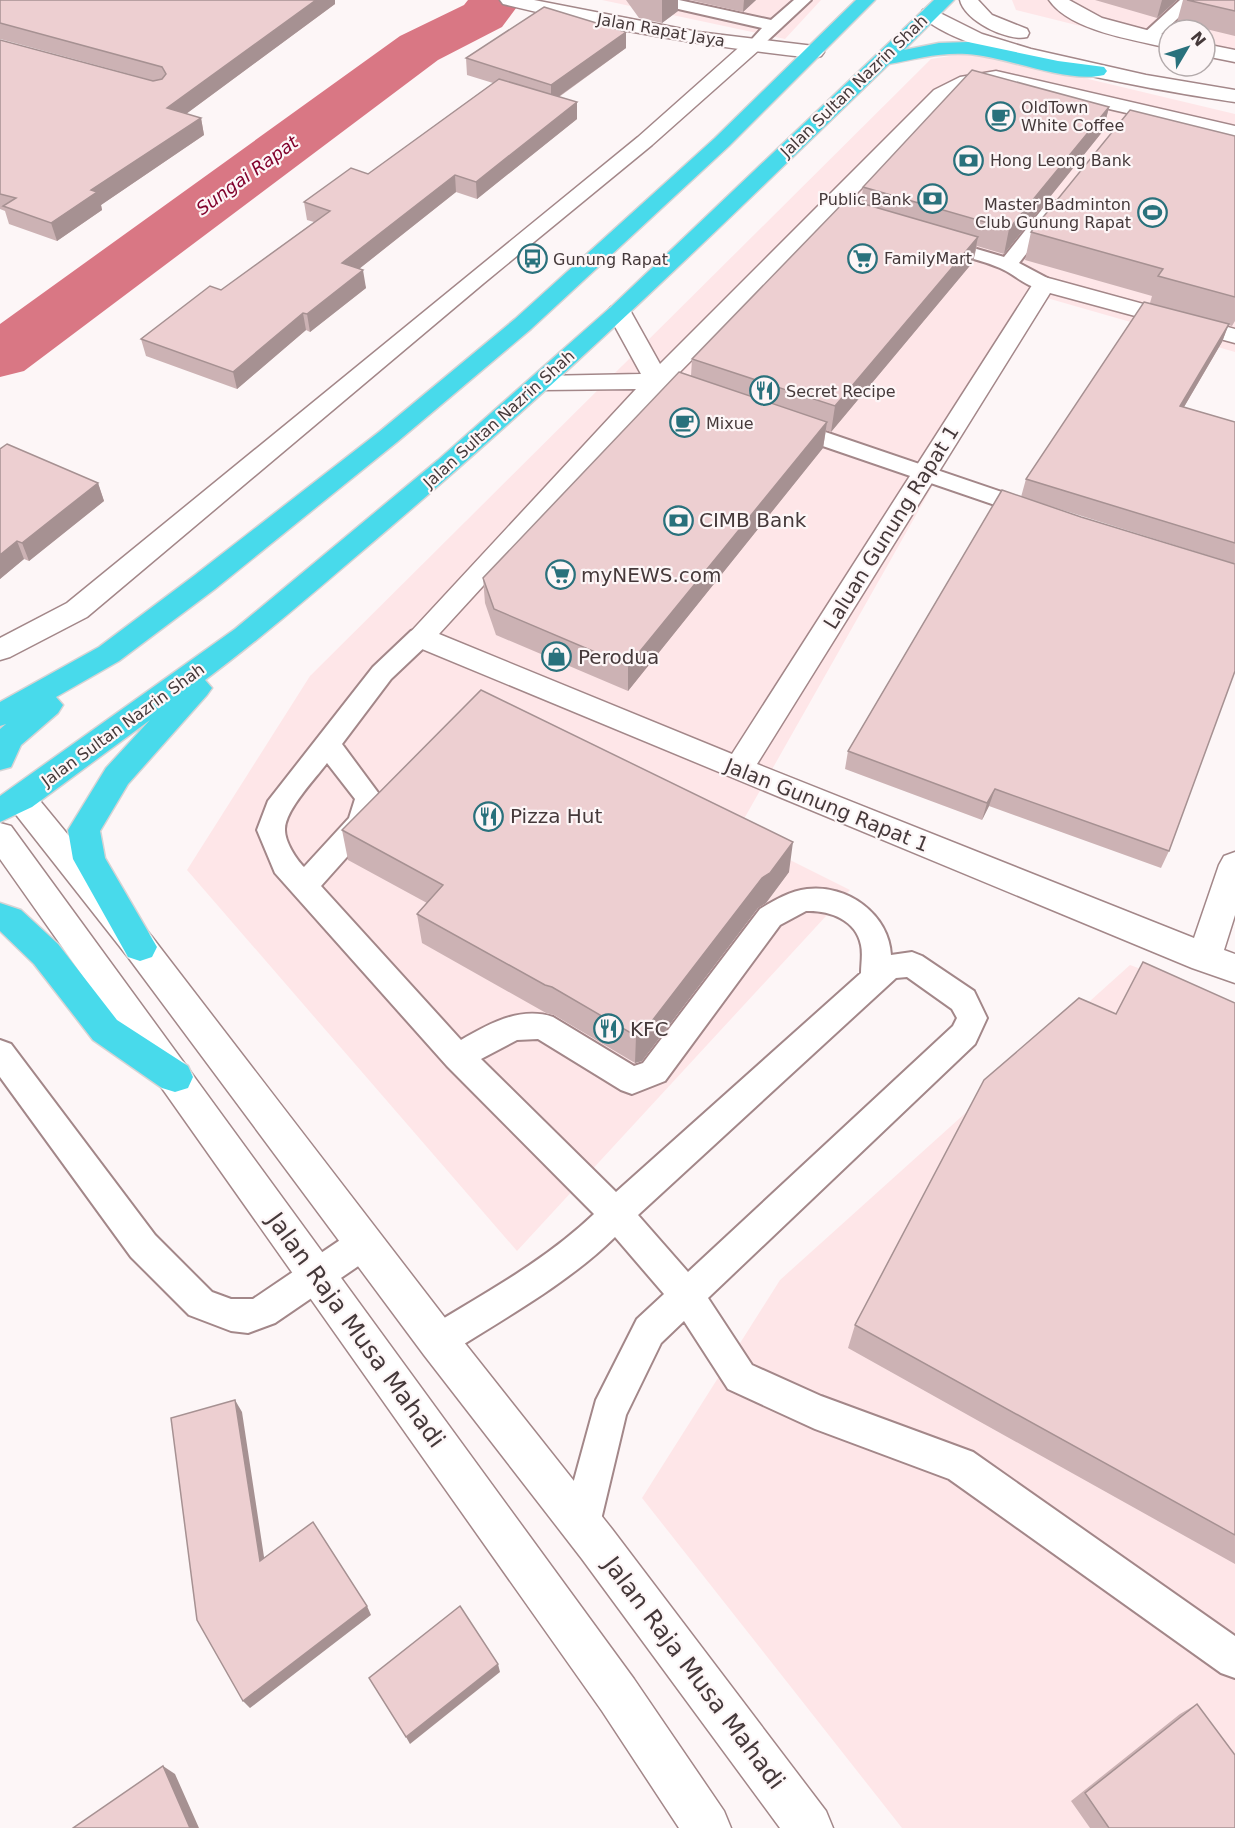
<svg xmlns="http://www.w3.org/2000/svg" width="1235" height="1828" viewBox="0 0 1235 1828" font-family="'DejaVu Sans',sans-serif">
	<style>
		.built { fill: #fee6e8 }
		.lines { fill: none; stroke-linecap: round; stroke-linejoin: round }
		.river { fill: #d97784; fill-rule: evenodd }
		.service-casing { stroke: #a38789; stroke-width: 4 }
		.minor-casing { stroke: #a38789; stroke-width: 3 }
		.tertiary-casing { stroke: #a38789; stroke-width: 3 }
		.secondary-casing { stroke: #a38789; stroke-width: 3 }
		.trunk-casing { stroke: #d6d3d4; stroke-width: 3 }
		.service { fill: #fff; fill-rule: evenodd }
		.minor { fill: #fff; fill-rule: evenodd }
		.tertiary { fill: #fff; fill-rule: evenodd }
		.secondary { fill: #fff; fill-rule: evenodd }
		.trunk { fill: #48daeb; fill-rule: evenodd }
		.wall { fill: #ccb2b4 }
		.shaded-wall { fill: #a69192 }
		.building { fill: #edcfd1; stroke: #a69192; stroke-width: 1.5 }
		.labels { text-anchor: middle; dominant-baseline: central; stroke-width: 4.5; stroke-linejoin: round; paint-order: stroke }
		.far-street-label { font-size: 16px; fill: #45393a; stroke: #fdf6f7 }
		.far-poi-label { font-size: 16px; fill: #45393a; stroke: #fdf6f7; text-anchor: start }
		.far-water-label { font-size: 18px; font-style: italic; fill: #82042e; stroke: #fdf6f7 }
		.poi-label { font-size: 20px; fill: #45393a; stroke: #fdf6f7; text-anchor: start }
		.street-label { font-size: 20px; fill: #45393a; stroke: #fdf6f7 }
		.near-street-label { font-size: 24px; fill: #45393a; stroke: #fdf6f7 }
	</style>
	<rect width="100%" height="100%" fill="#fdf6f7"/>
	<!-- built -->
	<path class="built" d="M602,0H821L785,39Z
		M1012,0H1235V64L1205,56V30H1169V48L1016,10Z
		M975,52L1235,114V352L1040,296L736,833L850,890L517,1251L187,870L310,676L931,59Z
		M1130,965L1235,1004V1828H902L642,1498L780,1280Z"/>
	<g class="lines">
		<!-- river -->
		<path class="river" d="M468,0H522L502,27L438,60L24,371L0,377V324L400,36L464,5Z"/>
		<defs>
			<path id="service" d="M650,0H679L771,20L794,0H811L766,42L760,44L752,39L762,28L652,3Z
				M1180,0H1197L1155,40H1143L1141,37L1143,34Z
				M1054,201L1061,203L1063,207L1019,263L1051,280L1054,284L1051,288C1031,293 1017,275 1000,268C979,259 954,254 932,248L929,244L932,240L939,238L1004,257L1047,203Z
				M787,419L1043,506L1046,511L1043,516L1035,518L1027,516L779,431L776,426L779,421Z
				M420,628L429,631L432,637L429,643L391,679L342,744L382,798L371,830L321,886L461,1040C489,1024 520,1006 553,1017L634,1066L643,1063L760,909C775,900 790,891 807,889C847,884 889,914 891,955L912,952L922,956L974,991L987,1018L975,1044L708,1298L752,1365L821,1396L973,1452L1235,1636V1678L1221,1673L949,1479L815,1429L728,1389L684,1321L661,1343L626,1415L600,1524L594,1537L581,1543L568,1537L562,1524L596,1400L637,1319L664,1294L615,1237C567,1284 506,1317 450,1353L438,1358L426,1353L421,1341L426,1329C483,1294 545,1261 594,1214L447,1066L275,873L257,830L268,801L373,667L411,631ZM327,763L355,799L349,818L304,867C296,859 285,842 285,830C284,811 316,778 327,763ZM806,911C828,910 856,919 861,945C863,954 861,964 861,973L616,1192L481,1059L517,1040L538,1039L621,1090L632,1094L665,1081L780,925ZM907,977L952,1009L957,1018L953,1026L688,1272L638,1215L896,978Z
				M0,1040L11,1044L155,1235L212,1292L231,1299H253L352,1232L364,1228L376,1232L381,1243L376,1254L275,1323L248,1333L231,1331L189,1315L131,1257L0,1077Z"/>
			<path id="minor" d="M1049,0H1069L1102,18L1169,36V48C1135,40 1070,31 1049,0Z
				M752,40L759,42L761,46L759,50L652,145L484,283L87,617L10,657L0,660V638L67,603L638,137L745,42Z
				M1205,44L1235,50V62L1205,56Z
				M996,71L1235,126V138L996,83L974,86L955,94L666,386L439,634L732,754L1036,279L1044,277L1052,279L1235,329V343L1050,293L757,764L1194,938L1219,865L1224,856L1235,852V915L1224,950L1235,954V983L1192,968L410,644L406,637L636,389L541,390L532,388L529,383L532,378L541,376L641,374L607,312L611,307L619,305L627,307L631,312L660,364L934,90L960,77Z"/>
			<path id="tertiary" d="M500,0H534L698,32L814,46L821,48L824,52L821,56L814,58C709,47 605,29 503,4Z
				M960,0H978L992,15L1027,29L1029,33L1027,37C1007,42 964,20 960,0Z
				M930,8L982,34L1031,49L1146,75L1235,90V102C1179,94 950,56 921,14L923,10Z"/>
			<path id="secondary" d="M21,787L32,791L152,937L452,1327L612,1529L826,1811L833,1828H780L582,1559L424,1355L128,957L10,807L5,799L10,791Z
				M0,823L11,826L634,1679L724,1811L731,1828H679L602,1711L0,859Z"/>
			<path id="trunk" d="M856,0H875L729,146L531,329L397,442L215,589L119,661L56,697L63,705L58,713L21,745L11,767L0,770V729L6,724L0,726V702L99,647L195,575L379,432L515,319L715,138Z
				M934,0H954L904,50L939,43L968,42L1058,61L1104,67L1107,71L1104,75C1067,84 1005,56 967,54C941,52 915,59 889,64C725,223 561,382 387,530C327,581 268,633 205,680L212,688L207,695L128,784L100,831L105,858L157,947L152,957L140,961L128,957L73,859L68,830L106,768L150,720L32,807L0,822V796L235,629L438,460L611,307Z
				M0,903L21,910L58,944L117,1020L188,1066L193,1077L188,1088L175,1092L162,1088L93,1040L34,964L0,931Z"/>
		</defs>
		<!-- service casing -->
		<use href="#service" class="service-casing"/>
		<!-- minor casing -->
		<use href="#minor" class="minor-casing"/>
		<!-- tertiary casing -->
		<use href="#tertiary" class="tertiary-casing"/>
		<!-- secondary casing -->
		<use href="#secondary" class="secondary-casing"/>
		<!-- trunk casing -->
		<use href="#trunk" class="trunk-casing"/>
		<!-- service -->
		<use href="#service" class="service"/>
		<!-- minor -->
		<use href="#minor" class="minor"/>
		<!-- tertiary -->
		<use href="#tertiary" class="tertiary"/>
		<!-- secondary -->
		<use href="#secondary" class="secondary"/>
		<!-- trunk -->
		<use href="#trunk" class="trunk"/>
	</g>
	<!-- wall -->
	<path class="wall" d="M0,0L335,4L186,114L201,118L204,135L101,205L102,210L57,241L9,224L5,211L0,209V40L155,81L0,39Z
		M626,0H678V11L662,23L639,18Z
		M690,0H756L743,12Z
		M1095,0H1177L1157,18Z
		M1183,0H1235V36L1177,22Z
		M626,48L559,97L577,119L477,199L456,192L359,269L366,288L310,332L306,330L237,389L146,356L141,339L221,290L314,222L307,220L304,202L368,174L493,83L467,75L466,58Z
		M1109,107L1103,131L1004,254L977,246L973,262L831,432L826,430L823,448L628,691L496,635L485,603L483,578L691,376L692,359L861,203L863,187Z
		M1235,136V321L1232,326L1228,325L1222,342L1184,407L1235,422V564L1021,497L1026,479L1150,303L1152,296L1025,260L1031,232Z
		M0,449L98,483L104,501L29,561L24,559L0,579Z
		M1002,490L1169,851L1161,868L989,806L982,820L845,769L848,751Z
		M342,830L789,872L766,903L758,908L642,1061L635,1063L554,1015L546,1013L422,943L417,914L427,903L348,860Z
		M1235,1003V1564L848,1348L855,1325L1116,1014Z
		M1197,1704L1235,1828H1090L1071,1801L1180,1714Z"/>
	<!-- shaded-wall -->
	<path class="shaded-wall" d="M316,0H335V4L171,125L167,108Z
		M662,0H678V11L662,23Z
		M744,0H756L743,12Z
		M1162,0H1177L1157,18Z
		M626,32V48L551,102V85Z
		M577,102V119L477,199L476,182Z
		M1109,107L1103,131L1004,254L1009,229Z
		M201,118L204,135L101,205L102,210L57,241L51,223L91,190Z
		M455,175L456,192L345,280L342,263Z
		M978,237L973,262L831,432L835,406Z
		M363,270L366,288L310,332L307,314Z
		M303,313L306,330L237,389L233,372Z
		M1229,324L1222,342L1174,424L1180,406Z
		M827,422L823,448L628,691V666Z
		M98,483L104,501L29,561L22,543Z
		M17,541L24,559L0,579V555Z
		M995,789L989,806L982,820L987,803Z
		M793,842L789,872L766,903L758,908L642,1061L635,1063L636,1036L762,878Z
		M235,1400L242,1412L266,1570L260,1561Z
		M367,1606L371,1615L250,1708L243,1701Z
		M498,1664L500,1672L410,1744L406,1737Z
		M163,1766L175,1774L199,1828H190Z"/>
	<!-- building -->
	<path class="building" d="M0,0H316L167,108L201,118L91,190L97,192L51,223L3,206L16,198L0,194V40L153,81L162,79L166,74L162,67L0,23Z
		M1187,0H1235V11Z
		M544,7L626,32L551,85L466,58Z
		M972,70L1109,107L1009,229L863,187Z
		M499,79L577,102L476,182L455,175L342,263L363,270L307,314L303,313L233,372L141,339L210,286L221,290L330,211L304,202L351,168L368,174Z
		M1130,110L1235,136V297L1158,276L1163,269L1031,232Z
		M847,199L978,237L835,406L692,359Z
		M1144,302L1229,324L1180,406L1235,422V543L1026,479Z
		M679,372L827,422L628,666L494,609L483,578Z
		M7,444L98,483L22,543L17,541L0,555V449Z
		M1002,490L1081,517L1235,564V671L1169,851L995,789L987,803L848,751Z
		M481,690L793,842L770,873L762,878L642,1034L636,1036L552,987L545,985L417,914L443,885L342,830Z
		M1143,962L1235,1003V1535L855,1325L984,1080L1079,998L1116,1014Z
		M235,1400L260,1561L313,1522L367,1606L243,1701L197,1620L171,1418Z
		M460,1606L498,1664L406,1737L369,1678Z
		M1197,1704L1235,1755V1828H1109L1085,1793Z
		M163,1766L190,1828H73Z"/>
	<!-- icons -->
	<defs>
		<symbol id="cafe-ring" viewBox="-11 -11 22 22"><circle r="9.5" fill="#fdf6f7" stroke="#29717c" stroke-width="1.5"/><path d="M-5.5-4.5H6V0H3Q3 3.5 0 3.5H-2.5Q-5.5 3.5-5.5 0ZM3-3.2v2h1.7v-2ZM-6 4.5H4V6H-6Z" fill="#29717c"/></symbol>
		<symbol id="bank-ring" viewBox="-11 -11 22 22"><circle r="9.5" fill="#fdf6f7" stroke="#29717c" stroke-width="1.5"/><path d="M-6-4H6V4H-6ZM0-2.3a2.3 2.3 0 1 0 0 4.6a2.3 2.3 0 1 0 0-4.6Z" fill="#29717c"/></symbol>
		<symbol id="stadium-ring" viewBox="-11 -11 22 22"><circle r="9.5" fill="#fdf6f7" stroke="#29717c" stroke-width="1.5"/><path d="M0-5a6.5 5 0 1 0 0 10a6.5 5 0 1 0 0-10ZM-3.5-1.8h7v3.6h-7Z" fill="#29717c"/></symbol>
		<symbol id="supermarket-ring" viewBox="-11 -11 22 22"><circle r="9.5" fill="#fdf6f7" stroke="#29717c" stroke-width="1.5"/><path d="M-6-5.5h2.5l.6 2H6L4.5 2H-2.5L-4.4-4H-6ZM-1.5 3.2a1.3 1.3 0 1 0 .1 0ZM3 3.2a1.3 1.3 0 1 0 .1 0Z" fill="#29717c"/></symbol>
		<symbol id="bus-ring" viewBox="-11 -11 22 22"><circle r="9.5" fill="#fdf6f7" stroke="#29717c" stroke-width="1.5"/><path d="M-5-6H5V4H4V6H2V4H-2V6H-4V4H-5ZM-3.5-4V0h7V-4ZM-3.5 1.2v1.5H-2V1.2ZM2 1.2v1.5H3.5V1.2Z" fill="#29717c"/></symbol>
		<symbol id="restaurant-ring" viewBox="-11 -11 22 22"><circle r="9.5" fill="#fdf6f7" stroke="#29717c" stroke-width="1.5"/><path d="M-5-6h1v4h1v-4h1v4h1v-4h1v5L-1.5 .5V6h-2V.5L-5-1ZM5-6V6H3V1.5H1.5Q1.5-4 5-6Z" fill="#29717c"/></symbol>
		<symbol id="shop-ring" viewBox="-11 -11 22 22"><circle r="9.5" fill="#fdf6f7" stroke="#29717c" stroke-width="1.5"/><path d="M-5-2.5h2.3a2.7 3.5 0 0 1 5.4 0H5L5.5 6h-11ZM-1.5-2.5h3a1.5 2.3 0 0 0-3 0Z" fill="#29717c"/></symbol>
	</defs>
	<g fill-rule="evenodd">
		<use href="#cafe-ring" x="984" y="100" width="33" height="33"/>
		<use href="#bank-ring" x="952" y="144" width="33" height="33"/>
		<use href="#bank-ring" x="916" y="182" width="33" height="33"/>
		<use href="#stadium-ring" x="1136" y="196" width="33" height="33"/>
		<use href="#supermarket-ring" x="846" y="242" width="33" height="33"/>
		<use href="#bus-ring" x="516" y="242" width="33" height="33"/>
		<use href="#restaurant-ring" x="748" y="374" width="33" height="33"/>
		<use href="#cafe-ring" x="668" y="406" width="33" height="33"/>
		<use href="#bank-ring" x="662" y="504" width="33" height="33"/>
		<use href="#supermarket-ring" x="544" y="558" width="33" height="33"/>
		<use href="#shop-ring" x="540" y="640" width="33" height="33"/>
		<use href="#restaurant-ring" x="472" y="800" width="33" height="33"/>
		<use href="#restaurant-ring" x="592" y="1012" width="33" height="33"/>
	</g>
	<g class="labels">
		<!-- far-street labels -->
		<g class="far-street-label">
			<text transform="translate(661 30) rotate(10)">Jalan Rapat Jaya</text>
			<text transform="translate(854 86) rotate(-44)">Jalan Sultan Nazrin Shah</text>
			<text transform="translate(499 419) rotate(-42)">Jalan Sultan Nazrin Shah</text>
			<text transform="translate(123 725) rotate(-36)">Jalan Sultan Nazrin Shah</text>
		</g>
		<!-- far-poi labels -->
		<g class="far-poi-label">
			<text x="1021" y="107">OldTown<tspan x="1021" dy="18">White Coffee</tspan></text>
			<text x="990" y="160">Hong Leong Bank</text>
			<text x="911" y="199" text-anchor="end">Public Bank</text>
			<text x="1131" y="204" text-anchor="end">Master Badminton<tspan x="1131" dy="18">Club Gunung Rapat</tspan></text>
			<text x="884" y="258">FamilyMart</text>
			<text x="553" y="259">Gunung Rapat</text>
			<text x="786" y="391">Secret Recipe</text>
			<text x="706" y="423">Mixue</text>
		</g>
		<!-- far-water labels -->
		<g class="far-water-label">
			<text transform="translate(247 175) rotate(-36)">Sungai Rapat</text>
		</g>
		<!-- poi labels -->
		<g class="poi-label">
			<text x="699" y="520">CIMB Bank</text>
			<text x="581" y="575">myNEWS.com</text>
			<text x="578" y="657">Perodua</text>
			<text x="510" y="816">Pizza Hut</text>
			<text x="630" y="1029">KFC</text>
		</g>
		<!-- street labels -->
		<g class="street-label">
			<text transform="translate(891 527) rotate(-58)">Laluan Gunung Rapat 1</text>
			<text transform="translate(827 805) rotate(22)">Jalan Gunung Rapat 1</text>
		</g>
		<!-- near-street labels -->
		<g class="near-street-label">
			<text transform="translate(356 1330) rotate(54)">Jalan Raja Musa Mahadi</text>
			<text transform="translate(694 1673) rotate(53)">Jalan Raja Musa Mahadi</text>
		</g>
	</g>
	<!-- north arrow -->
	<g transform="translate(1187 48) rotate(51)"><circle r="28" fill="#fdf6f7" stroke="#b3aaab" stroke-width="1.5"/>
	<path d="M0-4.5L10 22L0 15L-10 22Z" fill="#29717c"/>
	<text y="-9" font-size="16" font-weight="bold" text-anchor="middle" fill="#45393a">N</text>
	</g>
</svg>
